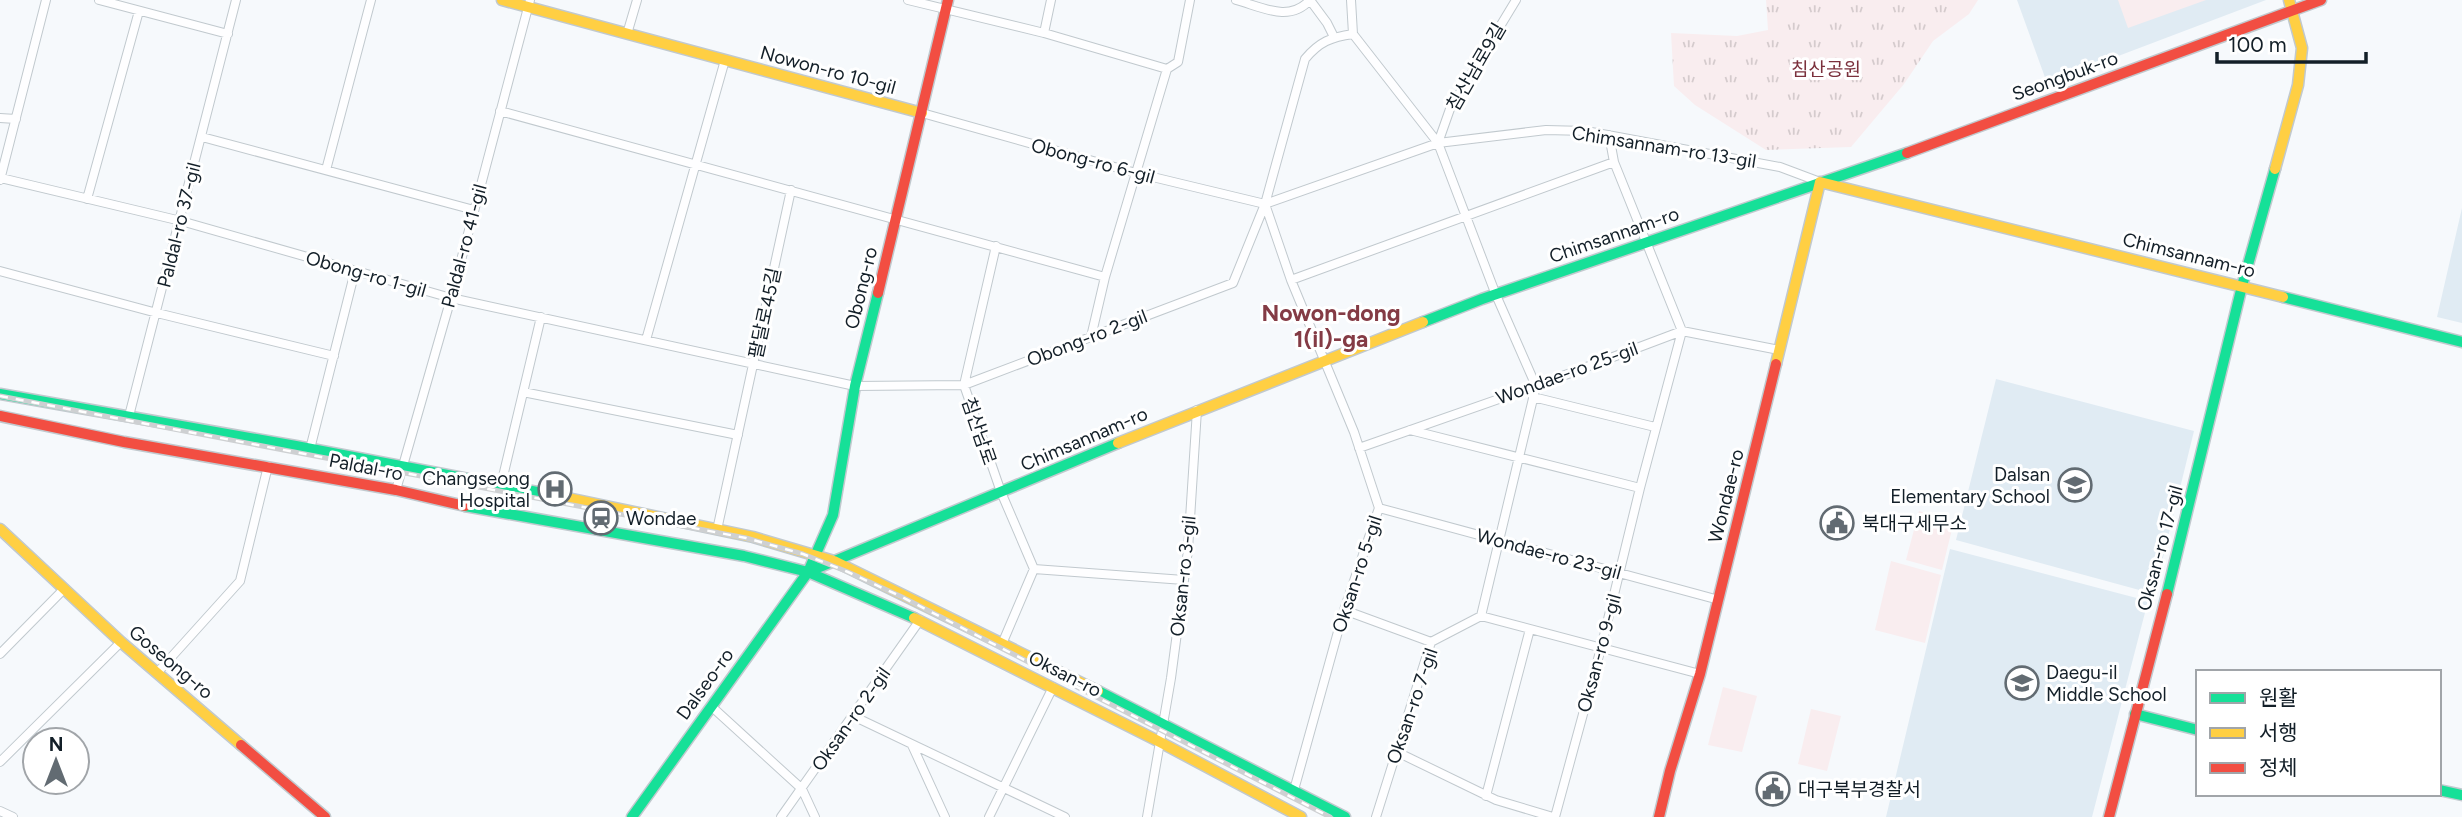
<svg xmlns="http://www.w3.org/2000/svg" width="2462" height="817" viewBox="0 0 2462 817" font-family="Figtree,'Noto Sans KR',sans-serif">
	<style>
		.built { fill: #e0ebf3 }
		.grass { fill: url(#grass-tufts) }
		.garden { fill: #f9edef }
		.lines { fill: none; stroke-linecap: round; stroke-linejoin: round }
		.street-casing { stroke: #c1c9ce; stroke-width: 10 }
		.fast-casing { stroke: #c1c9ce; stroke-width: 13 }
		.slow-casing { stroke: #c1c9ce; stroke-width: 13 }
		.jam-casing { stroke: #c1c9ce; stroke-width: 13 }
		.street { stroke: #fefeff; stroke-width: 8 }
		.fast { stroke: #16e098; stroke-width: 10 }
		.slow { stroke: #ffcf43; stroke-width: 10 }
		.jam { stroke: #f24e42; stroke-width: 10 }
		.rail-casing { stroke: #ced0d2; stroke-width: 5 }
		.rail { stroke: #fff; stroke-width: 2.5; stroke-dasharray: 8; stroke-linecap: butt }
		.labels { text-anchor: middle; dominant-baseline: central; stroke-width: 6; stroke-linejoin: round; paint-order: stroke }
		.street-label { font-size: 19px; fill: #131f28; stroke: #fff }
		.park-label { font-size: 19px; fill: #7b303c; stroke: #fff }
		.poi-label { font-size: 19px; fill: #131f28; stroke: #fff; text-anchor: start }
		.quarter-label { font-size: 23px; font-weight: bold; fill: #843b45; stroke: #fff }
	</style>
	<defs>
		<pattern id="grass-tufts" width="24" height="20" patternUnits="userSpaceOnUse" patternTransform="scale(1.75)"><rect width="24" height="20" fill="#f9edef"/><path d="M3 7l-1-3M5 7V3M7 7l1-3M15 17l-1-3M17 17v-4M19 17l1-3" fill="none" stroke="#d5cbcd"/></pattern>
	</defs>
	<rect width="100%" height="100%" fill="#f6f9fc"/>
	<!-- built -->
	<path class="built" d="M2017,0H2266L2047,83Z
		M2462,208V323L2437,317Z
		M1996,379L2194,431L2154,594L1956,540Z
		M1950,549L2148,601L2092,817H1886Z"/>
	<!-- grass -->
	<path class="grass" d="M1766,0H1978L1969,14L1933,41L1904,84L1851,147L1766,150L1695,105L1674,86L1671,33L1737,36L1768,30Z"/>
	<!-- garden -->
	<path class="garden" d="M2118,0H2206L2128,28Z
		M1919,511L1954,521L1942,570L1906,560Z
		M1891,561L1941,575L1925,643L1875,630Z
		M1723,687L1757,696L1742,752L1708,745Z
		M1811,709L1841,716L1827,771L1798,764Z"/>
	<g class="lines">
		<defs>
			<path id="street" d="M99,0L228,34
				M908,0L1044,33L1167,69
				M1236,0C1262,7 1289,23 1310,0
				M1310,0L1327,23L1334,37
				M1351,0L1353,34L1438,143
				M1044,33L1051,0
				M627,34L637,0
				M500,111L1105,277
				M922,113L1136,173L1265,204
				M0,118L16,119
				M202,137L474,210
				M326,170L371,0
				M1,178L181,221L451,298L855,386L964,385L1233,283L1265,204L1305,59C1319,42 1331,37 1353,34
				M0,180L46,0
				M87,199L139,11
				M1265,204L1291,280L1354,432L1379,508L1344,610L1294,790
				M1265,204L1438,143L1546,130L1586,131L1780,167L1820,182
				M996,246L964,385L1001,492L1034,569
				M0,271L157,313L334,356
				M1291,280L1614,162
				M1091,337L1105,277L1167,69L1178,62L1190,0
				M646,340L725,60
				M523,392L738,435
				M1533,397L1655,427
				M129,416L236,0
				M1410,430L1640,488
				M1359,448L1536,386L1682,331L1779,350
				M310,449L355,271
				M501,485L541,317
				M396,490L451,298L530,0
				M1379,508L1719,600
				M717,530L791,190
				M1034,569L1184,580
				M1344,610L1431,642
				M1481,616L1700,674
				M1002,644L1034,569
				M0,654L64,589
				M157,673L240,581L268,466
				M711,706L802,789L815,817
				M853,716L1065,817
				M912,745L945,817
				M1397,752L1496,800L1553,817
				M0,762L121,642
				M1486,796L1530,629
				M0,811L13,817
				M781,817L920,620
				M989,817L1053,687
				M1147,817L1171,678L1188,550L1197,410
				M1376,817L1431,642L1481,616L1536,386L1496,295L1438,143L1450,109L1516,0
				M1555,817L1601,648L1640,488L1682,331L1614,162L1609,135"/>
			<path id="fast" d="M2283,297L2462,342
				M1423,322L1482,299L1907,153
				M0,394L296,446L558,496
				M465,506L744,556L808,572L914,618
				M808,572L1118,443
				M2167,594L2242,286L2275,169
				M1098,691L1345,817
				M2135,714L2198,730
				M2439,790L2462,795
				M632,817L808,572L833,515L855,386L878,293"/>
			<path id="slow" d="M502,0L922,113
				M2275,169L2298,85L2302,48L2289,0
				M1820,182L2283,297
				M1776,364L1820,182
				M1118,443L1423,322
				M558,496L753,537L834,561L1098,691
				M0,529L121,642L241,745
				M914,618L1158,741L1301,817"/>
			<path id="jam" d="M1907,153L2321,0
				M878,293L948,0
				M0,416L124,442L396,490L465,506
				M241,745L325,817
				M1659,817L1670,771L1700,674L1776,364
				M2109,817L2167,594"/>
		</defs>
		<!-- street casing -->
		<use href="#street" class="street-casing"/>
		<!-- fast casing -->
		<use href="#fast" class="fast-casing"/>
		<!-- slow casing -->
		<use href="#slow" class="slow-casing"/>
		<!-- jam casing -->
		<use href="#jam" class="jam-casing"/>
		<!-- street -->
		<use href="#street" class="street"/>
		<!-- fast -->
		<use href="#fast" class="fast"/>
		<!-- slow -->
		<use href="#slow" class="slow"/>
		<!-- jam -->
		<use href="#jam" class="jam"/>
		<defs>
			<path id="rail" d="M0,396L746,538L803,554L848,572L902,597L1330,817"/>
		</defs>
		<!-- rail casing -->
		<use href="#rail" class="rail-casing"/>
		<!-- rail -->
		<use href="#rail" class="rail"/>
	</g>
	<!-- icons -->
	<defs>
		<symbol id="school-ring" viewBox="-11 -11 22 22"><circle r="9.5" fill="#fff" stroke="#626b72" stroke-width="1.5"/><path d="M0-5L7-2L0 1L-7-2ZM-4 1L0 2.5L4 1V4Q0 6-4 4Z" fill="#626b72"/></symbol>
		<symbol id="hospital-ring" viewBox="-11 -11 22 22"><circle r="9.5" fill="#fff" stroke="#626b72" stroke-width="1.5"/><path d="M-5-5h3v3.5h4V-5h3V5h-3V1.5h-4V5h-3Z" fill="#626b72"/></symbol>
		<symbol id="station-ring" viewBox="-11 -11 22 22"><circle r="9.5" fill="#fff" stroke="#626b72" stroke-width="1.5"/><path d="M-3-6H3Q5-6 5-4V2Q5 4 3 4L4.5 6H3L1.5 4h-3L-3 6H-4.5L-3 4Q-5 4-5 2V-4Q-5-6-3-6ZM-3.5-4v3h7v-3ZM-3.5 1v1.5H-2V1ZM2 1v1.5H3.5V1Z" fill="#626b72"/></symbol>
		<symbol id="civic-ring" viewBox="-11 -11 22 22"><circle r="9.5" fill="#fff" stroke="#626b72" stroke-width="1.5"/><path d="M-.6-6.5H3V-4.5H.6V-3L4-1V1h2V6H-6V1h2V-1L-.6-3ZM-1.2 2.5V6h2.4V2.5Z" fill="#626b72"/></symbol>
	</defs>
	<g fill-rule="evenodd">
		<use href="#school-ring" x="2056" y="466" width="38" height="38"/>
		<use href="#hospital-ring" x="536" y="470" width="38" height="38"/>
		<use href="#station-ring" x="582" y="499" width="38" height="38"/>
		<use href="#civic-ring" x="1818" y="504" width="38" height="38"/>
		<use href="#school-ring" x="2003" y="664" width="38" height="38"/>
		<use href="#civic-ring" x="1754" y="770" width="38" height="38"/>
	</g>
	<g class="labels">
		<!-- street labels -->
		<g class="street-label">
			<text transform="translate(1476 67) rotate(-60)">침산남로9길</text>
			<text transform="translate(828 70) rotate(15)">Nowon-ro 10-gil</text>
			<text transform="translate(2065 76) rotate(-20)">Seongbuk-ro</text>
			<text transform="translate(1664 147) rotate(9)">Chimsannam-ro 13-gil</text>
			<text transform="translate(1093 161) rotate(15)">Obong-ro 6-gil</text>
			<text transform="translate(179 225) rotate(-76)">Paldal-ro 37-gil</text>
			<text transform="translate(1614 235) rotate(-19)">Chimsannam-ro</text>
			<text transform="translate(464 246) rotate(-75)">Paldal-ro 41-gil</text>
			<text transform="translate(2189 255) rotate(14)">Chimsannam-ro</text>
			<text transform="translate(366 274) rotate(16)">Obong-ro 1-gil</text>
			<text transform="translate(861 288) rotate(-76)">Obong-ro</text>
			<text transform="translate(765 313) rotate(-78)">팔달로45길</text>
			<text transform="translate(1087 338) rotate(-21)">Obong-ro 2-gil</text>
			<text transform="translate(1567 373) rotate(-20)">Wondae-ro 25-gil</text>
			<text transform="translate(979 431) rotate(71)">침산남로</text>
			<text transform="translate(1084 439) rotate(-23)">Chimsannam-ro</text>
			<text transform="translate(366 467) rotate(11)">Paldal-ro</text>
			<text transform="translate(1726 496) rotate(-76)">Wondae-ro</text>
			<text transform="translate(2160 548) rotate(-75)">Oksan-ro 17-gil</text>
			<text transform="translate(1549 554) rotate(15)">Wondae-ro 23-gil</text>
			<text transform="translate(1357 574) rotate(-72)">Oksan-ro 5-gil</text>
			<text transform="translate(1183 576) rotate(-84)">Oksan-ro 3-gil</text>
			<text transform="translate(1599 653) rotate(-75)">Oksan-ro 9-gil</text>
			<text transform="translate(171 662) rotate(40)">Goseong-ro</text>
			<text transform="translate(1065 674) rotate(27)">Oksan-ro</text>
			<text transform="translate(705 684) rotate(-54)">Dalseo-ro</text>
			<text transform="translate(1412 706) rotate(-71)">Oksan-ro 7-gil</text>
			<text transform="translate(851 719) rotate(-55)">Oksan-ro 2-gil</text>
		</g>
		<!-- park labels -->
		<g class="park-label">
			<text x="1826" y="69">침산공원</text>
		</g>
		<!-- poi labels -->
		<g class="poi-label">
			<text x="2050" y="474" text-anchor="end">Dalsan<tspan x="2050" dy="22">Elementary School</tspan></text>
			<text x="530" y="478" text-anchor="end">Changseong<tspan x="530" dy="22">Hospital</tspan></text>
			<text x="626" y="518">Wondae</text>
			<text x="1862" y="523">북대구세무소</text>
			<text x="2046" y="672">Daegu-il<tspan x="2046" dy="22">Middle School</tspan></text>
			<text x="1798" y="789">대구북부경찰서</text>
		</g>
		<!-- quarter labels -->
		<g class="quarter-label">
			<text x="1331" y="313">Nowon-dong<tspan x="1331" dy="26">1(il)-ga</tspan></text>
		</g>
	</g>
	<!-- legend -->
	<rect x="2196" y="670" width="245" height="126" fill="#ffffff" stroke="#a1a5a9" stroke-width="2"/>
	<rect x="2210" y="693" width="35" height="10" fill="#16e098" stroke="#a1a5a9" stroke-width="2"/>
	<text x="2259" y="705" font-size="21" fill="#131f28">원활</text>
	<rect x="2210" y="728" width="35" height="10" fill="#ffcf43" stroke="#a1a5a9" stroke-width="2"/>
	<text x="2259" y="740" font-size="21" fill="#131f28">서행</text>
	<rect x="2210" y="763" width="35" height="10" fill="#f24e42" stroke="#a1a5a9" stroke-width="2"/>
	<text x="2259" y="775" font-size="21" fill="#131f28">정체</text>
	<!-- north arrow -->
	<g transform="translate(56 761)"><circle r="33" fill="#ffffff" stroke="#a1a5a9" stroke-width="2"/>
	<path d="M0-5L12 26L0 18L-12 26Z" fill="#626b72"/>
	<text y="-10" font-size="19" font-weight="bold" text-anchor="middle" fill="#131f28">N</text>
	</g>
	<!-- scale -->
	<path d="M2217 52v10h149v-10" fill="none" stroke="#131f28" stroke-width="3.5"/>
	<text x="2228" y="52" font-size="21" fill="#131f28" stroke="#ffffff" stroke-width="5" paint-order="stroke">100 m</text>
</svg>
